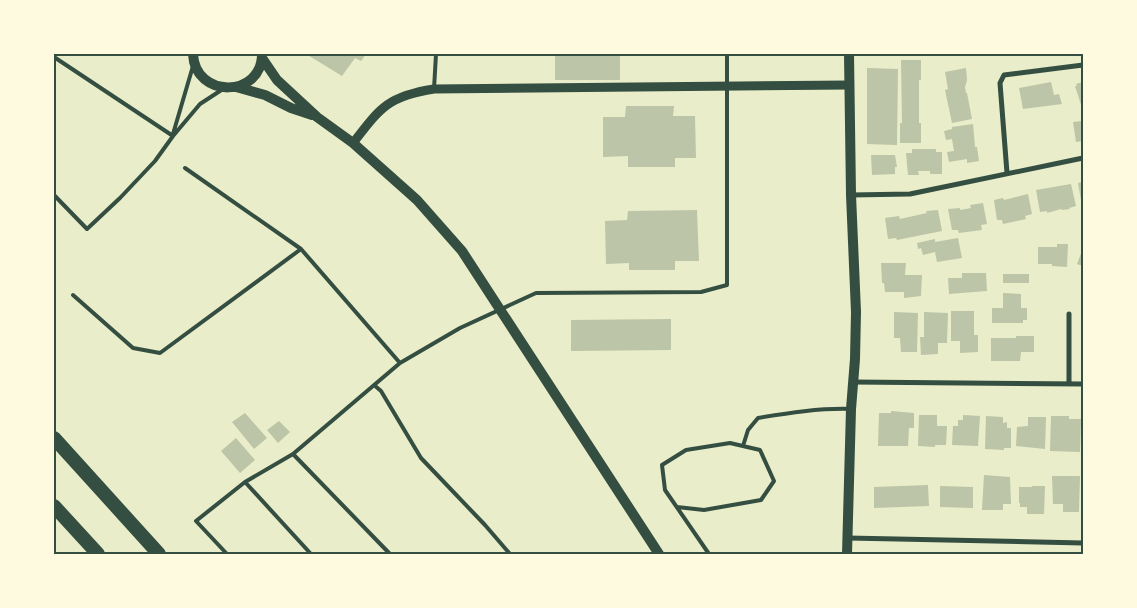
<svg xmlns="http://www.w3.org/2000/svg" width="1137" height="608" viewBox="0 0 1137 608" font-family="Raleway,sans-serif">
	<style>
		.building { fill: #bcc5a7 }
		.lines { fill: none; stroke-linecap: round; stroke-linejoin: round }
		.service { stroke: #344e41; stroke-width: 4 }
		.minor { stroke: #344e41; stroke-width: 5 }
		.tertiary { stroke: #344e41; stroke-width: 9 }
		.secondary { stroke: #344e41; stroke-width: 10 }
		.motorway { stroke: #344e41; stroke-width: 14 }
		.neatline { fill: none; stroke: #344e41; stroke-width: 2 }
	</style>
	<rect width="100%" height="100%" fill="#e9edc9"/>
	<!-- building -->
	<path class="building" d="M306,54H366L361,61L355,58L342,76Z
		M555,54H620V80H555Z
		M901,60H921V80H919V123H921V143H900V123H902Z
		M867,68L898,69L897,145L867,144Z
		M966,68L967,80L965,87L966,93H967L972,119L952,123L945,90L948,89L945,72Z
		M1051,82L1054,95L1059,94L1062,104L1023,109L1019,88Z
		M1083,82V107L1082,108L1075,86H1077L1076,84Z
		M626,106H674L673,116H695L696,158H675V167H628V156L603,157V117H625Z
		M1083,121V141L1076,142L1073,122Z
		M973,124L975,147H977L979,161L967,163V159L949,162L947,152L954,151L952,139L946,140L944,131L952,129V127Z
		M912,149H936V152H942V174H930V171H918L919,175H908L906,153H912Z
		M871,155H895L897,167H895V174L872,175Z
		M1083,182V206H1082L1078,183Z
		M1071,184L1076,206L1069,208L1070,209L1062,210L1061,209L1047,213V211L1040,212L1036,190Z
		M1028,194L1032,214L1025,216L1026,219L1003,224L1002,220H997L994,200L1003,198L1004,200Z
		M983,203L987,224L981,225L982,230L959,233L958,230H952L948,209L960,208V210L971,208L970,205Z
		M697,210L699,261H675V270H629V263L606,264L605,221L627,220L628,211Z
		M938,210L942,231L897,240L896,238L888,239L885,218L899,216L900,219L927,213L926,211Z
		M958,238L962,258L937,262L935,252L923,255L921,248L918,249L917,243L935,239V242Z
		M1057,244H1068L1067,267L1052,266V264H1038V247H1057Z
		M1083,248V266L1077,264Z
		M881,263H906L905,275H922L921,296L904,298V292H885L884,283H882Z
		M962,273H986L987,291L949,294L948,278H962Z
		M1003,274H1029V283H1003Z
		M1003,293L1021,294V308H1027V320H1023V323H992V308H1003Z
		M951,311H974V335H978V352L960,353V341H951Z
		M894,312L918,313L917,352H901L900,338H894Z
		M924,312L948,313L947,343H938V354L921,355L920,337H924Z
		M671,319V350L571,351V320Z
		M1016,336H1034V352H1021L1020,361H991V338H1016Z
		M891,411L914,413V428H909L908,446H878L879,413H891Z
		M245,413L267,438L254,449L232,422Z
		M919,415H937V426H947L946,445H935V447L918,446Z
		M963,415L980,416L978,446L952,445L953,426H958V420H963Z
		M986,416L1003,417V423L1007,422V428H1011V448H1004V450L985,449Z
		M1051,416H1069V419H1081L1080,452L1050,451Z
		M1028,417H1046L1045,449L1016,446L1017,427L1028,426Z
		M279,421L290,432L278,443L267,430Z
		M236,438L255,460L240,473L221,451Z
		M984,475L1010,477L1011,504H1003V510H982Z
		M1052,476H1080L1079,512H1063V504H1053Z
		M928,485L929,506L874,508V487Z
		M940,486L973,487V508L940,507Z
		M1032,486H1045L1044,514H1027V507H1020V503H1019V487H1032Z"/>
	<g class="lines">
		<!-- service -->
		<path class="service" d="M54,57L173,136
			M434,89L436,54
			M173,134L193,66
			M185,168L301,249L400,363L460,328L536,293L701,292L727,285V54
			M54,195L87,229L120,198L155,161L173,136L200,104L223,89
			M73,295L133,348L160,353L301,249
			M374,385L381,391L421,458L485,525L510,554
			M743,446L748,430L758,418C788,413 820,408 851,409
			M293,454L390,554
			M245,482L311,554
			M677,507L704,510L761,500L774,481L760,450L730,443L686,450L662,465L665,490L709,554
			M227,554L196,521L245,482L293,454L400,363"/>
		<!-- minor -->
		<path class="minor" d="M1007,173L1000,83L1004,75L1083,65
			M851,195L910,194L1083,158
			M853,382L1083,384
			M1069,383V314
			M848,538L1083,543"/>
		<!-- tertiary -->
		<path class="tertiary" d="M353,143C380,108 388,96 434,89L849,85"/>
		<!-- secondary -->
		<path class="secondary" d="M193,54C195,99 262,98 262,54
			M262,58L277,80L317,117L353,143L417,200L462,251L659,554
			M236,87L265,95L291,108L312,115
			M847,554L851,409L855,359L856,312L851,195L849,54"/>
		<!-- motorway -->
		<path class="motorway" d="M54,438L159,554
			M54,506L98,554"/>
	</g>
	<!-- border -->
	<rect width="1137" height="608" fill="none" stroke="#fefae0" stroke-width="110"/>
	<rect x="55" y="55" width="1027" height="498" class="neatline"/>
</svg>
